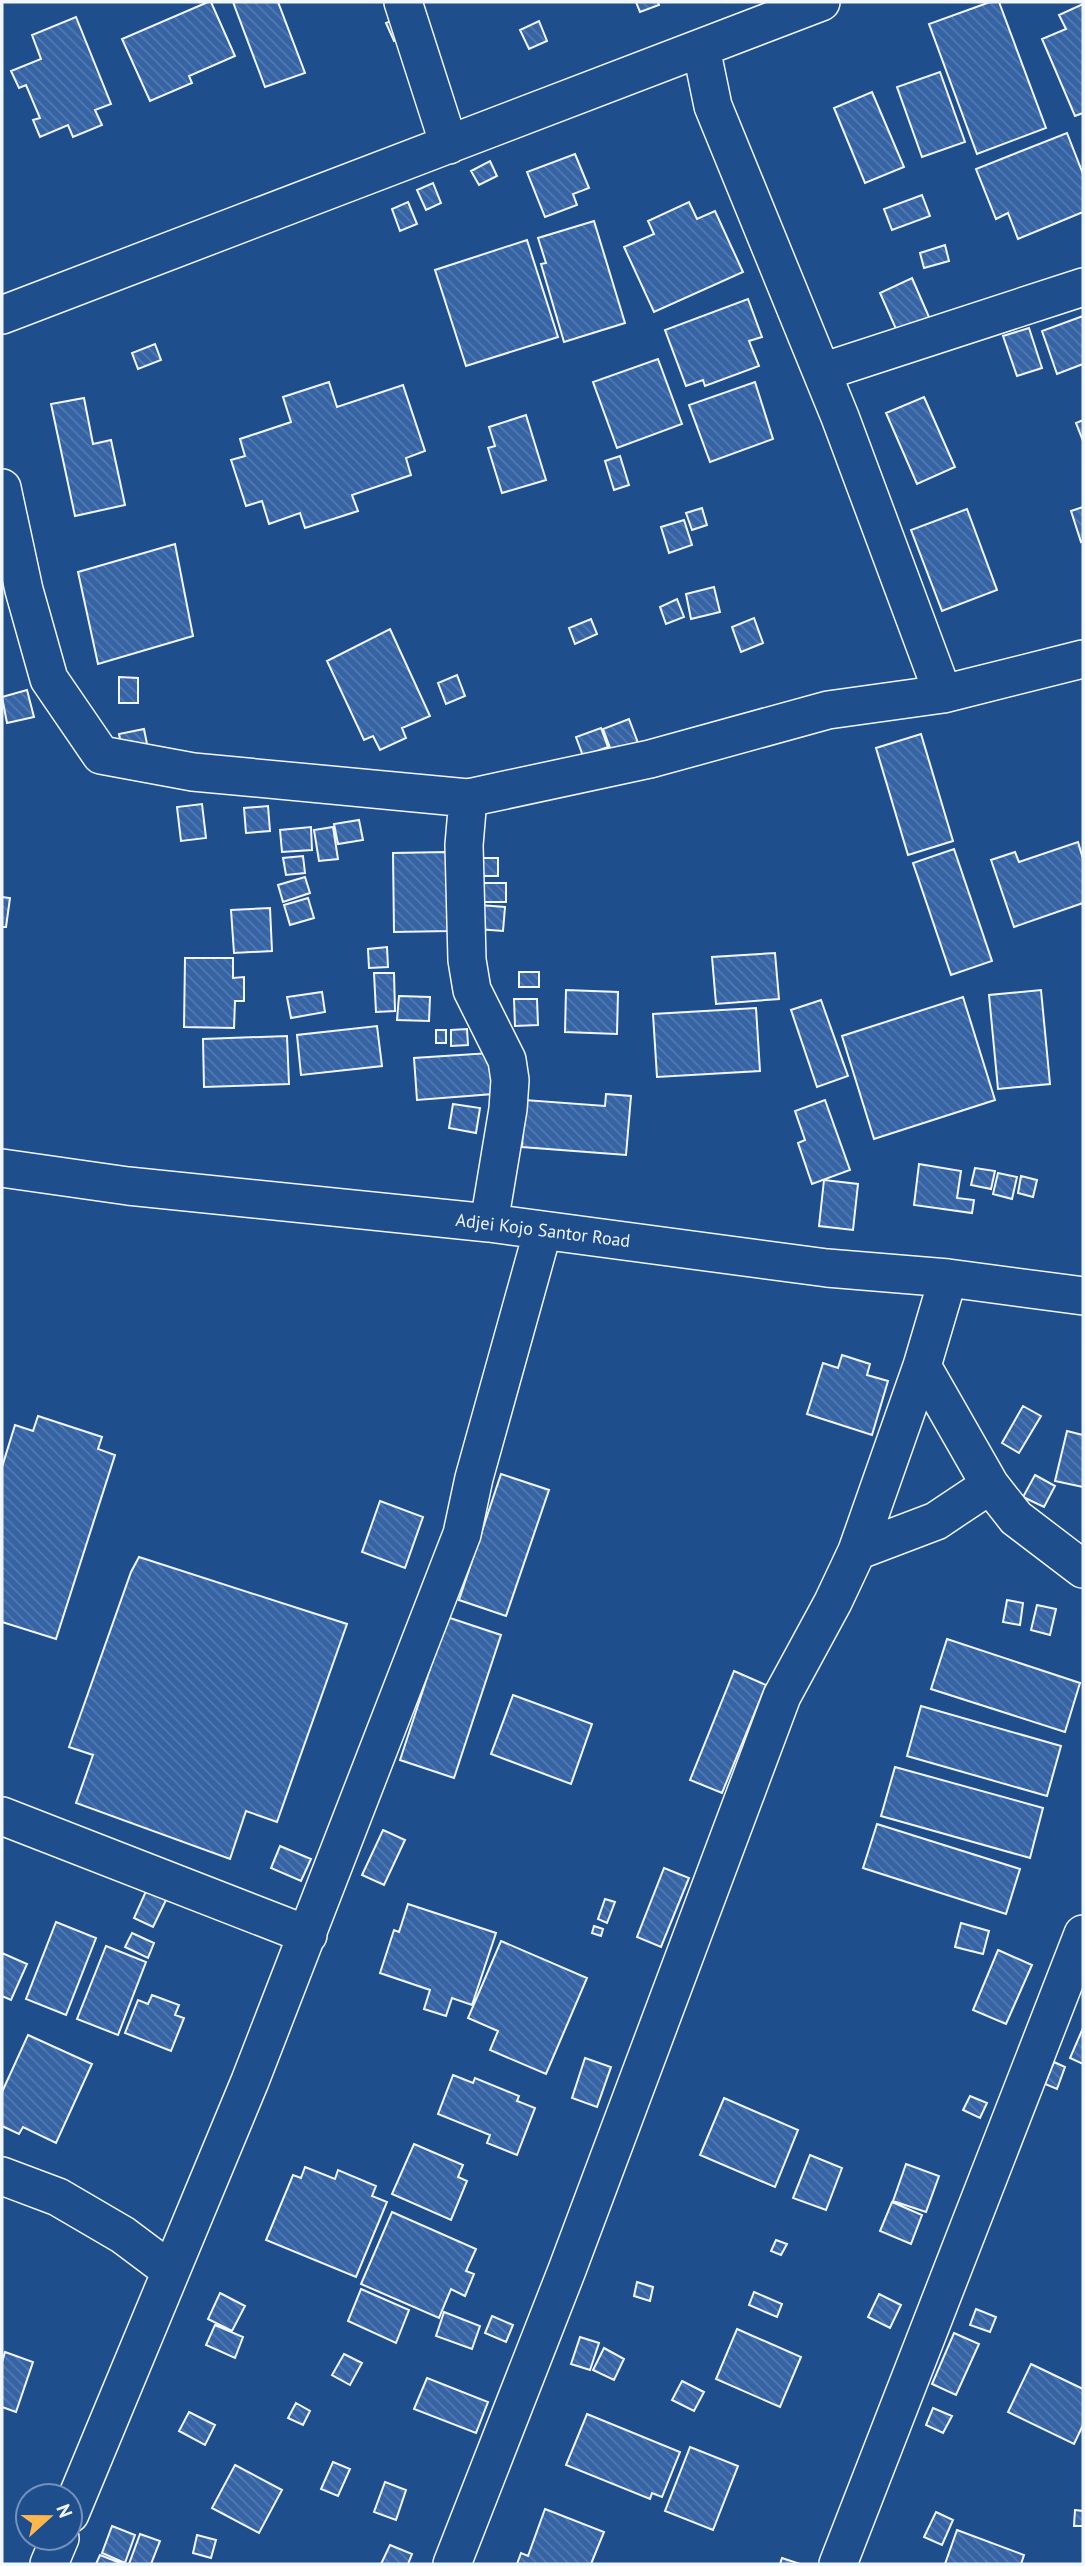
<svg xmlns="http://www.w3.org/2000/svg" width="1085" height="2566" viewBox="0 0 1085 2566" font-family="'PT Sans',sans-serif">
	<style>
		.building { fill: url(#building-back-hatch); stroke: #f2f6ff; stroke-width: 2 }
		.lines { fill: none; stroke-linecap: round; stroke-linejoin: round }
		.minor-casing { stroke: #f2f6ff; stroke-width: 40 }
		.minor { stroke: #1f4e8c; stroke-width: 37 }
		.labels { text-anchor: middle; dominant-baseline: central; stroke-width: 5; stroke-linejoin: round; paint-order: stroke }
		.street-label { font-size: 18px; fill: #f2f6ff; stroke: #1f4e8c }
	</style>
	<defs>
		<pattern id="building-back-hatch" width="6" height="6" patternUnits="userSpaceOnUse" patternTransform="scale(1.75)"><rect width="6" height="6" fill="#3563a3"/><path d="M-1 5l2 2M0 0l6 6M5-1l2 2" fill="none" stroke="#537ab1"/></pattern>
	</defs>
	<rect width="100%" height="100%" fill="#1f4e8c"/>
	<!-- building -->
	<path class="building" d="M208,2H211L235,56L189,76L192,83L150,101L122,39Z
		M233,2H278L305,73L265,87Z
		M636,2H658L659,5L640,12Z
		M990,2H999L1046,128L977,154L929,24Z
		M1083,4V113L1075,116L1042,39L1066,29L1059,15Z
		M76,17L111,104L95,110L102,125L73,137L68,125L40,137L33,120L40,118L26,85L19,88L11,71L41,59L32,35Z
		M398,18L406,35L394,41L386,23Z
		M539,21L547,41L529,49L520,30Z
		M940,72L965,142L922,157L897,87Z
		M872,92L904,167L865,183L834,108Z
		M1067,133L1083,174V212L1018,239L1008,213L996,219L976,169Z
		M575,154L589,188L573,194L577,205L545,217L527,172Z
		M490,161L497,176L479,185L471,171Z
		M433,183L441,203L426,210L417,190Z
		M922,195L930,216L892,230L884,209Z
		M408,202L417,224L400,231L392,209Z
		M689,202L697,219L715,211L743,272L654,312L624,247L654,234L648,221Z
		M594,221L625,323L564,342L541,264L546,263L538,238Z
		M527,240L558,337L466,366L435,270Z
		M945,245L949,261L924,268L920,253Z
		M912,278L932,324L900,338L880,293Z
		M748,299L762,337L749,341L759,366L705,386L703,380L686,386L665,330Z
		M1083,316V364L1057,374L1042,331Z
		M1029,328L1042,368L1017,376L1003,336Z
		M155,344L161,360L138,369L132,353Z
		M658,359L682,424L617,448L593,382Z
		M329,382L337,407L403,385L425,451L406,458L411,475L352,495L358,511L305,528L300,513L269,524L262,501L246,506L231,460L245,456L240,439L291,422L283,397Z
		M755,382L773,439L710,462L689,405Z
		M924,397L955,467L917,484L886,413Z
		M84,398L93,444L111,440L125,505L75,516L51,404Z
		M526,415L546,480L502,493L488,448L495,446L489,427Z
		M1083,420V441L1076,423Z
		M620,456L629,485L614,490L605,461Z
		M1083,507V541L1081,542L1071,511Z
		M702,508L707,525L692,530L686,513Z
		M967,509L997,590L942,611L911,530Z
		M684,520L692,545L669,553L661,527Z
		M175,544L193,636L98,664L78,572Z
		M714,587L720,612L691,619L686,594Z
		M677,599L684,617L666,624L660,607Z
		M754,618L763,643L741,652L732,627Z
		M591,619L597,634L575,644L569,628Z
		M390,629L430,716L402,728L406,738L380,750L373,736L364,740L327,661Z
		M457,675L465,696L446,704L438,683Z
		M119,677L138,678V703H119Z
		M27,690L34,717L7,723L2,697Z
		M629,719L638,743L612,753L603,729Z
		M601,728L608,747L583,756L576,737Z
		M144,729L148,749L123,754L119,734Z
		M921,734L953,841L908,855L876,748Z
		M202,804L206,838L181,841L177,807Z
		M268,806L270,831L246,833L244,808Z
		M359,820L363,840L338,844L334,824Z
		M311,827L312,850L282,852L280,830Z
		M333,827L338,859L319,861L314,830Z
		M1078,842L1083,859V903L1014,927L991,860L1015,852L1019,862Z
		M954,849L992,961L951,975L913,863Z
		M447,852L449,931L394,932L393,853Z
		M303,856L305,873L286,875L283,858Z
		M477,858H498V876H477Z
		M305,877L310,893L283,902L278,885Z
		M481,883H506V902H481Z
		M2,897L10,898L6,927H2Z
		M308,898L314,918L290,925L284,905Z
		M479,905L505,907L503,931L477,929Z
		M270,908L272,951L234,953L231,910Z
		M387,947L388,967L369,968L368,949Z
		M775,953L779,999L716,1004L712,957Z
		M185,958H233V978L244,977V1001H235L234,1028L184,1027Z
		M519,972H539V987H519Z
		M374,973H394L395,1011L376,1012Z
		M566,990L618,992L617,1034L565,1032Z
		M1041,990L1050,1084L998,1089L989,995Z
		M322,992L325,1012L291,1018L287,997Z
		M399,996L430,997L429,1021L397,1020Z
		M963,997L995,1100L874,1139L842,1036Z
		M514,999H537L538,1025L515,1026Z
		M821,1000L848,1076L817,1087L791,1010Z
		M756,1008L760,1071L657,1077L653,1014Z
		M377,1026L382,1066L301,1075L297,1035Z
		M467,1029L468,1045L451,1046V1030Z
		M436,1030H446V1043H436Z
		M287,1036L289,1084L204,1087L203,1039Z
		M490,1053L493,1094L417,1100L414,1058Z
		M606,1094L631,1096L626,1155L522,1147L525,1100L605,1106Z
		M825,1100L850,1170L812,1184L798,1143L805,1140L795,1111Z
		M453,1104L480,1108L476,1133L449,1128Z
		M919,1164L961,1171L957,1198L974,1200L972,1213L914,1205Z
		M975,1168L995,1171L991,1189L971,1185Z
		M998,1173L1017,1177L1012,1199L993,1194Z
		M1021,1176L1037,1180L1033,1197L1018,1193Z
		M824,1180L858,1184L853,1230L819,1226Z
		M842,1355L870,1364L867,1375L888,1381L872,1435L807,1414L823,1363L838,1368Z
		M1023,1406L1041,1416L1019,1453L1002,1443Z
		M38,1416L102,1437L98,1449L115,1455L56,1639L2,1622V1467L15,1425L33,1431Z
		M1067,1431L1083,1435V1487L1055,1481Z
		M501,1474L549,1490L506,1616L459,1600Z
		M1035,1475L1055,1486L1044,1507L1023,1497Z
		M380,1501L423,1517L405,1568L362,1552Z
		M139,1557L347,1624L277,1822L246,1811L230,1859L76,1803L93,1755L69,1747L131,1572Z
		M1007,1600L1023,1603L1020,1625L1003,1622Z
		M1037,1605L1056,1609L1050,1635L1031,1630Z
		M447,1617L501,1635L454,1778L400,1760Z
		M947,1639L1080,1683L1065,1732L931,1689Z
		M734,1671L766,1685L722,1793L690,1780Z
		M513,1695L592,1724L571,1784L491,1754Z
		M921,1706L1061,1746L1047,1796L907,1756Z
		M895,1767L1043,1808L1030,1858L881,1816Z
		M877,1824L1020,1869L1006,1914L863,1868Z
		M383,1830L405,1840L384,1885L362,1875Z
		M280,1846L311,1859L301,1881L271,1868Z
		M664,1868L689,1878L661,1947L637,1937Z
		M147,1889L167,1898L153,1927L134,1918Z
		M605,1899L615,1902L607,1923L598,1919Z
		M408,1904L496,1933L472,2005L452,1998L446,2016L424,2009L430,1990L380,1973L394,1930L399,1932Z
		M56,1922L96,1938L66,2015L26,1999Z
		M961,1923L989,1931L983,1954L955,1947Z
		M594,1926L603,1929L601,1936L592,1933Z
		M132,1933L154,1943L148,1958L125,1947Z
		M501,1941L587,1978L546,2074L490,2050L498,2031L468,2018Z
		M106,1946L146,1962L118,2035L77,2019Z
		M998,1950L1032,1965L1006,2024L973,2010Z
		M2,1953L27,1964L11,2000L2,1996Z
		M152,1995L179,2005L175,2015L184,2018L171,2051L125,2033L138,2000L148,2004Z
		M1083,2028V2064L1070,2058Z
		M28,2035L92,2064L56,2143L23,2127L19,2134L2,2126V2092Z
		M585,2058L611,2067L597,2107L572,2098Z
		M1054,2062L1065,2067L1057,2089L1045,2084Z
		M453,2075L473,2083L475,2078L519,2096L517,2101L535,2108L517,2155L487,2143L490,2135L438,2114Z
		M970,2096L987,2103L980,2118L963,2110Z
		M724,2098L798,2130L775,2187L700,2155Z
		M414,2144L463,2165L458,2177L467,2181L451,2220L392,2194Z
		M810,2155L842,2168L826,2210L793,2198Z
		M906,2164L939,2176L926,2212L893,2201Z
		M305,2167L335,2179L338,2170L376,2186L372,2196L387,2202L356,2277L266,2240L293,2175L301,2178Z
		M892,2202L922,2215L911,2244L880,2231Z
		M392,2212L476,2249L466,2271L474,2274L465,2296L451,2289L439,2318L361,2284Z
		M776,2240L787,2244L781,2255L771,2251Z
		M637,2282L653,2287L650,2301L634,2296Z
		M361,2289L409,2310L396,2343L348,2321Z
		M754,2292L782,2304L777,2317L749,2305Z
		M220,2293L245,2306L232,2331L208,2319Z
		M879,2294L901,2305L890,2328L868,2317Z
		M976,2309L996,2317L990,2332L970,2325Z
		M444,2312L480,2326L472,2349L436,2336Z
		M492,2316L513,2325L506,2342L485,2333Z
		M215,2325L243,2337L235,2358L206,2345Z
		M737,2329L801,2357L780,2407L716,2379Z
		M954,2333L979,2344L956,2395L932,2384Z
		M580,2337L599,2343L590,2370L571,2364Z
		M604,2348L624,2359L614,2380L593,2370Z
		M5,2352L33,2362L16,2412L2,2407V2362Z
		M344,2354L362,2363L350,2385L332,2375Z
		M1031,2364L1083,2389V2425L1074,2444L1008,2412Z
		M427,2378L488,2402L476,2433L414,2409Z
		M682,2381L704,2392L694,2411L672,2400Z
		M296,2403L310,2411L303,2425L288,2418Z
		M933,2408L952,2416L943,2433L926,2425Z
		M189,2412L215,2425L205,2445L179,2431Z
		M587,2414L680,2452L662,2497L652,2493L650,2499L566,2465Z
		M690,2447L738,2466L713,2530L665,2511Z
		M333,2462L350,2469L338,2496L321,2489Z
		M235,2465L282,2490L259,2533L212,2508Z
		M385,2482L406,2490L396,2520L374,2512Z
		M545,2509L604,2532L591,2564H517L521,2553L528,2556Z
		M1075,2510L1083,2511V2526H1074Z
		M936,2512L953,2520L942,2545L924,2537Z
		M112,2526L135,2535L125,2563L102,2553Z
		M957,2530L1024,2555L1021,2564H945Z
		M140,2534L160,2541L151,2564H129Z
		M197,2535L216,2540L211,2558L193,2553Z
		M390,2545L412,2554L408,2564H381Z
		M100,2555L123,2564H96Z
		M782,2558L800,2564H780Z"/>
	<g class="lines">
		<defs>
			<path id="minor" d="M403,2L449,145
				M701,48L713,106L840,417L943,694
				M2,315L821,2
				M822,372L1083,287
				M2,488L24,590L49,679L101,755L193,772L468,798
				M2,1168L128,1186L489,1223L827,1268L948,1278L1083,1296
				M489,1223L508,1109L510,1080L507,1060L472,990L467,960L464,845L468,798L650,759L828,710L943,694L1083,659
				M922,1366L990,1485
				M857,1551L936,1521L990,1485L1016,1518L1083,1569
				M2,1816L308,1935
				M2,2176L58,2197L123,2235L171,2271
				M70,2514L250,2081L462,1534L474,1478L543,1230
				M49,2564L60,2538
				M452,2564L567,2270L782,1696L833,1602L857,1551L922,1366L948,1278
				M838,2564L1083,1934"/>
		</defs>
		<!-- minor casing -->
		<use href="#minor" class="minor-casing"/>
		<!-- minor -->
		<use href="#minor" class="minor"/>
	</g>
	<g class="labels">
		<!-- street labels -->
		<g class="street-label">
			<text transform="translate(543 1230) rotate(7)">Adjei Kojo Santor Road</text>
		</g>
	</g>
	<!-- border -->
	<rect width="1085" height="2566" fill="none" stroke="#f2f6ff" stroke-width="7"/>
	<!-- north arrow -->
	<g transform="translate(49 2517) rotate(69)"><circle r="33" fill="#1f4e8c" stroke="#7391ba" stroke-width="2"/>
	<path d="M0-5L12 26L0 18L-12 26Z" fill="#ffb74d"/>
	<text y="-10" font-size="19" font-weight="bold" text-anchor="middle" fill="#f2f6ff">N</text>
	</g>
</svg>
